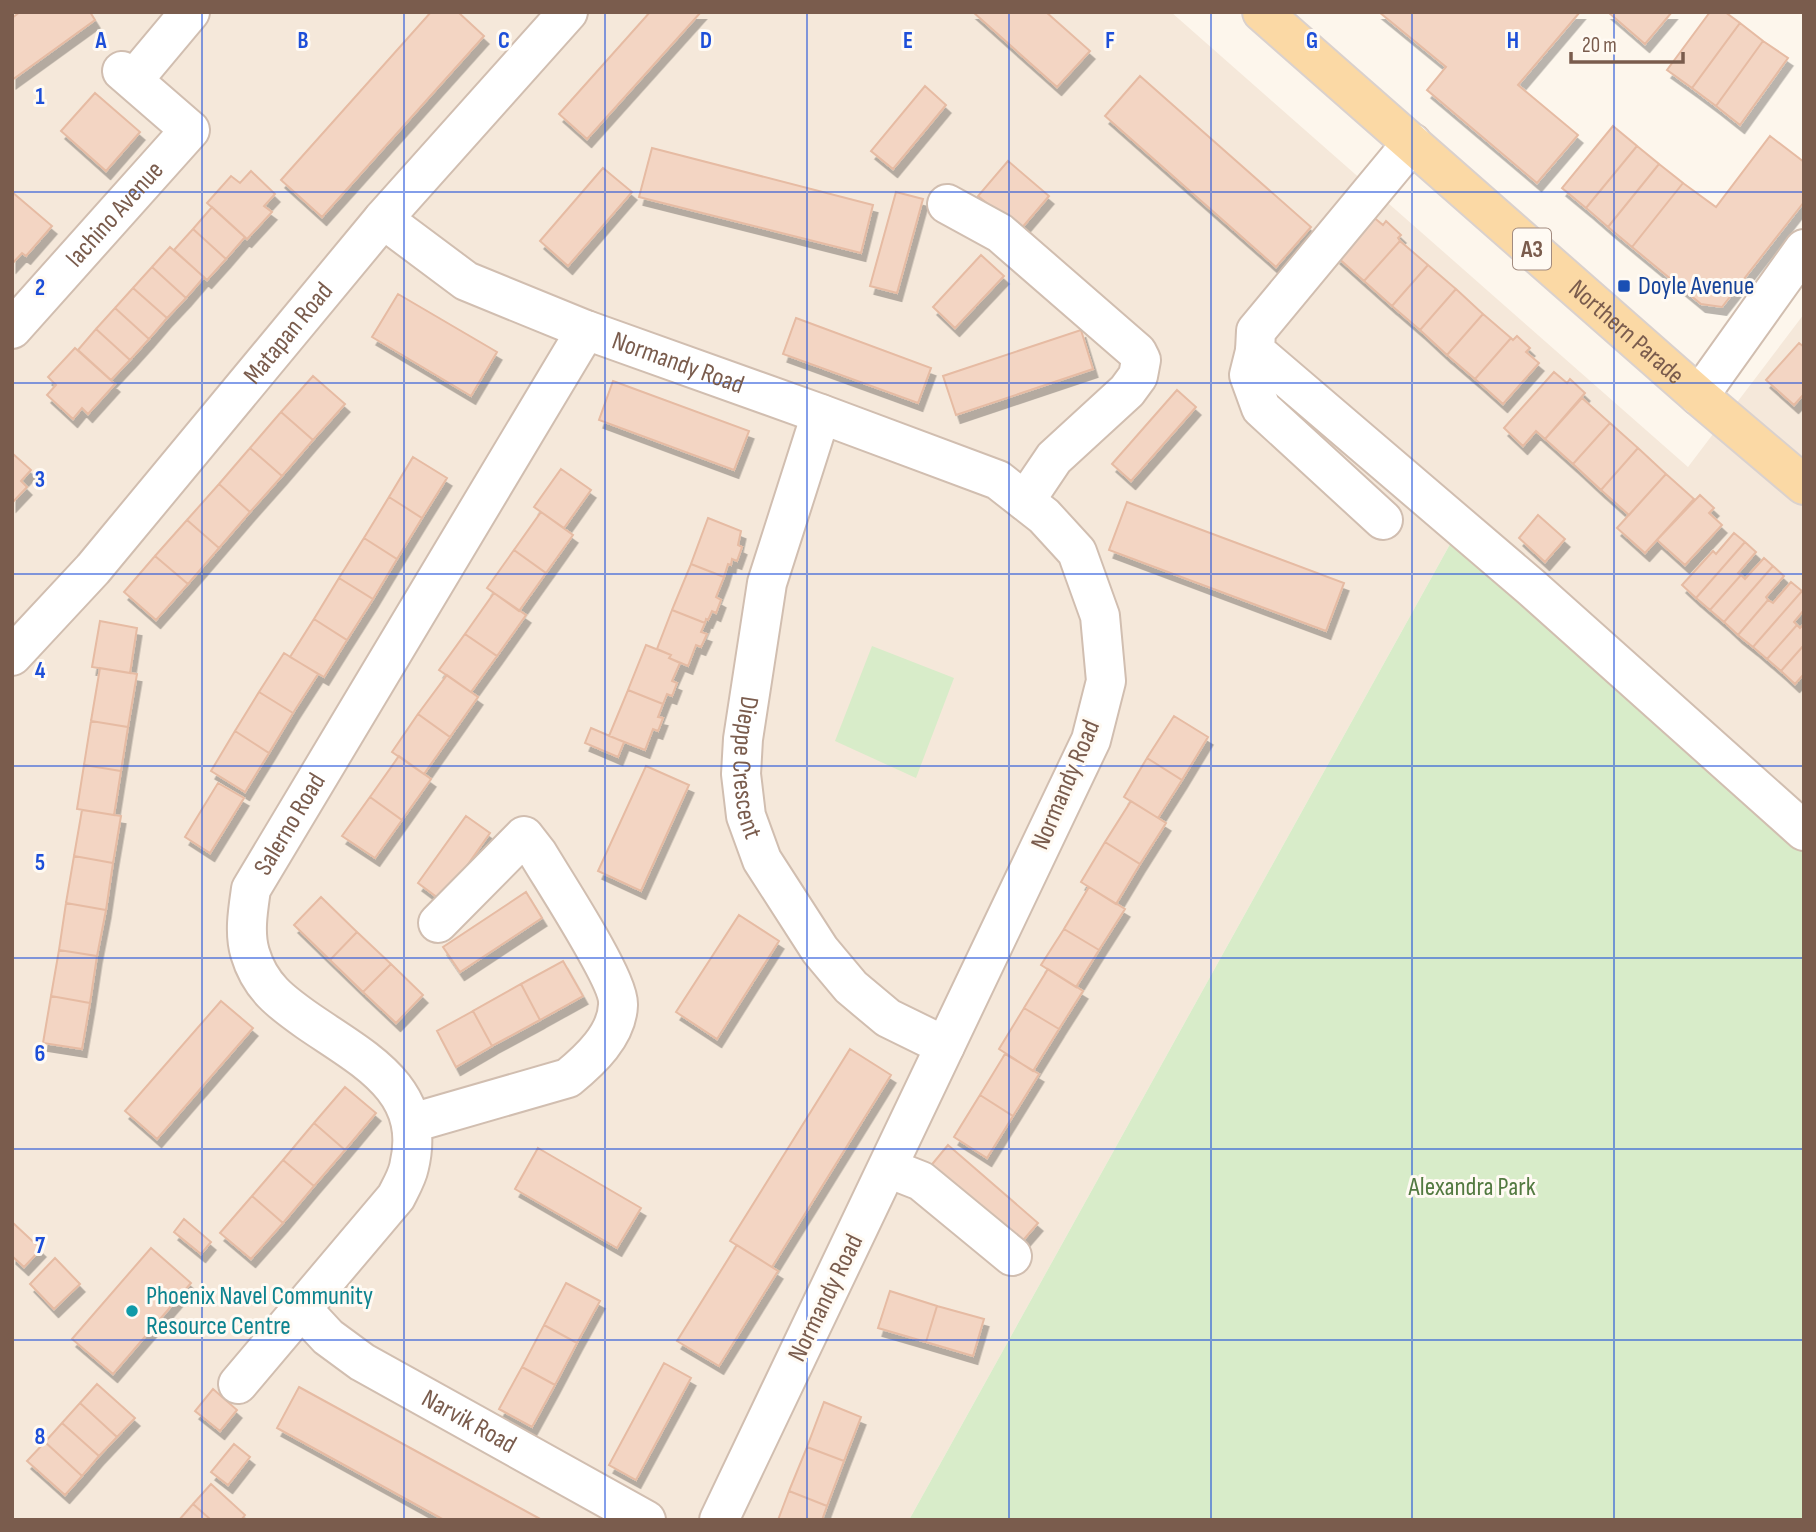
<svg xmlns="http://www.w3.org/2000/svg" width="1816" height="1532" viewBox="0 0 1816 1532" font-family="'Sofia Sans Condensed',sans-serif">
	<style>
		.residential { fill: #f5e8da }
		.green { fill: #d8ecc9 }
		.building { fill: #f3d5c3; stroke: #e6bba3; stroke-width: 2; filter: url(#shadow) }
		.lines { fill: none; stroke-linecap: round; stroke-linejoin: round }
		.minor-casing { stroke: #d1beb0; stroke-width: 42 }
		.major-casing { stroke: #dad1cd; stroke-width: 42 }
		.minor { stroke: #fff; stroke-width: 38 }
		.major { stroke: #fbd9a5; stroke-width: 38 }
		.grid { fill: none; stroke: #1d4ed8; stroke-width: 2; stroke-opacity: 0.55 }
		.transit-dot { fill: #1a4fb4; stroke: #fffaf3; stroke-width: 2.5 }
		.culture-dot { fill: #0f9aa8; stroke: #fffaf3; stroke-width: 2.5 }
		.labels { text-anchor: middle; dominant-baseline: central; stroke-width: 6; stroke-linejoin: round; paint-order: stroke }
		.shield { fill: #fffaf3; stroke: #a28b7f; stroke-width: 2 }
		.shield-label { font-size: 24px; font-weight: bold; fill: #7a5c4d }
		.street-label { font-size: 26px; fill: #7a5c4d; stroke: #fffaf3 }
		.transit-label { font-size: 26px; fill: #164399; stroke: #fffaf3; text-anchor: start }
		.park-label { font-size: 26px; fill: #537a41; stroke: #fffaf3 }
		.culture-label { font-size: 26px; fill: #0d838f; stroke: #fffaf3; text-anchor: start }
		.grid-label { font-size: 23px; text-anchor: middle; font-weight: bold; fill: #1d4ed8; stroke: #fffaf3; stroke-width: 6; stroke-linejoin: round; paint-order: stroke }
	</style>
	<defs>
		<filter id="shadow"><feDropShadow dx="4.5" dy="8" stdDeviation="0" flood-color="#0004"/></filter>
	</defs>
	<rect width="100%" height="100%" fill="#fdf6ec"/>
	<!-- residential -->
	<path class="residential" d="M12,12H1171L1688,467L1804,314V838L1454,537L909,1520H12Z"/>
	<!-- green -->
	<path class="green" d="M1454,537L1804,840V1520H909Z
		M872,646L954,678L916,778L835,741Z"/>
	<!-- building -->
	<path class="building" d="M20,12H90L95,20L12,80V18Z
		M431,12H458L484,36L322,217L281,180Z
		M650,12H701L587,139L559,114Z
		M973,12H1046L1090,51L1057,87Z
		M1379,12H1580L1518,85L1578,135L1537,183L1427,90L1446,67Z
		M1608,12H1672L1645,44Z
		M1710,12H1725L1740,23L1692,88L1667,70Z
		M1740,23L1763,41L1716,106L1692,88Z
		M1763,41L1788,58L1740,125L1716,106Z
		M1140,76L1311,227L1276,267L1105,116Z
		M925,86L946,105L893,169L871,151Z
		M95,93L140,132L106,171L61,131Z
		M1613,126L1637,146L1586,208L1562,188Z
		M1770,136L1804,162V202L1722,307L1701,304L1632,247L1683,183L1716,207Z
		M1637,146L1659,164L1608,227L1586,208Z
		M652,148L873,205L861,253L639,197Z
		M1008,161L1049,196L1020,230L978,196Z
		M1659,164L1683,183L1632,247L1608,227Z
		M603,168L632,192L568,266L540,241Z
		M251,171L275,194L264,206L272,212L247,239L207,203L231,176L240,183Z
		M12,192L52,226L26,256L22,253L12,264Z
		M896,192L923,199L897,293L870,286Z
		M212,207L245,237L226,259L193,229Z
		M1372,216L1383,225L1386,221L1401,235L1398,238L1400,241L1364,281L1336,256Z
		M193,229L226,259L207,280L174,250Z
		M1400,241L1428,265L1392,306L1364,281Z
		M170,247L204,277L186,298L152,267Z
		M981,255L1004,276L955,328L933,307Z
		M1428,265L1456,289L1420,330L1392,306Z
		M152,267L186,298L167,318L133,288Z
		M133,288L167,318L149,339L115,308Z
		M1456,289L1483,314L1447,355L1420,330Z
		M398,294L497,352L471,396L372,337Z
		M115,308L149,339L130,360L96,329Z
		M1483,314L1511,338L1475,379L1447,355Z
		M796,318L931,368L918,403L783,354Z
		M96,329L130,360L111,380L78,350Z
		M1081,330L1093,369L956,415L943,376Z
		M1517,336L1530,348L1526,352L1539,363L1503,404L1475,379L1511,338L1513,340Z
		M1799,343L1804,347V394L1794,405L1766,380Z
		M75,348L115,384L88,414L82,408L73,419L47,395L56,385L48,377Z
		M1554,372L1567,383L1570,379L1585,393L1545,439L1536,431L1523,446L1504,428Z
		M313,376L345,404L313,440L281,412Z
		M613,381L749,431L734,470L599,420Z
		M1177,390L1196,407L1131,481L1112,464Z
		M1582,398L1610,423L1573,464L1545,439Z
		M281,412L313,440L282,476L250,448Z
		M1610,423L1638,448L1601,490L1573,464Z
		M250,448L282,476L250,512L219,484Z
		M1638,448L1666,474L1629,515L1601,490Z
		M12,453L31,470L21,481L27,487L12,503Z
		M413,457L447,478L422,518L389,497Z
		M561,469L591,490L564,528L534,507Z
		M1666,474L1694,499L1645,553L1617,528Z
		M219,484L250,512L219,548L187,520Z
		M1700,495L1714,508L1709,513L1722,525L1685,565L1657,540Z
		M389,497L422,518L397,559L364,538Z
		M1127,502L1344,583L1326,631L1109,550Z
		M541,512L573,535L546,573L514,550Z
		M1538,515L1565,539L1545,562L1519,538Z
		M708,518L741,531L738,545L742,547L737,561L732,559L731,565L728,564L724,577L691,564Z
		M187,520L219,548L188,584L155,556Z
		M1734,533L1745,542L1696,598L1682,585L1713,551L1716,554Z
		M364,538L397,559L373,599L339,578Z
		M1745,542L1756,552L1738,573L1741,575L1710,610L1696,598Z
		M514,550L546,573L519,611L487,588Z
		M155,556L188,584L156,620L124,592Z
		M1764,558L1773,566L1724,622L1710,610L1741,575L1745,579Z
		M691,564L724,577L716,597L721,600L716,613L712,611L708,620L706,619L705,623L672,610Z
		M1773,566L1784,576L1766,597L1768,600L1738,635L1724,622Z
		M339,578L373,599L347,640L314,619Z
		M1791,582L1802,591L1753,647L1738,635L1768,600L1773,603Z
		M1802,591L1804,593V610L1794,622L1797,625L1767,659L1753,647Z
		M494,593L526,615L497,656L465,634Z
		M672,610L705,623L701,632L707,634L701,647L696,645L688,666L669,658L671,655L657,649Z
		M314,619L347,640L324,677L290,657Z
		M100,621L137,628L130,673L92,667Z
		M1804,624V645L1781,671L1767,659L1797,625L1800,628Z
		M465,634L497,656L471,692L439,670Z
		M646,645L671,655L669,658L680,663L672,681L677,683L672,696L667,694L663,704L628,690Z
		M1804,645V674L1795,684L1781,671Z
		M284,653L318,674L293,713L259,692Z
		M100,668L137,674L128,727L91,721Z
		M447,675L478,697L450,737L418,714Z
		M628,690L663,704L658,717L663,718L658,731L653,729L645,750L609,736Z
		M259,692L293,713L269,753L235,731Z
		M418,714L450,737L424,774L392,752Z
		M1174,716L1208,737L1182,780L1147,758Z
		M91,721L128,727L121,771L84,765Z
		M591,728L624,742L618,757L585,743Z
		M235,731L269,753L245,792L211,771Z
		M399,756L431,779L402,820L370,797Z
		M1147,758L1182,780L1158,818L1124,797Z
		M84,765L121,771L114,815L77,809Z
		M646,766L689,785L641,891L598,871Z
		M218,783L244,798L210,853L185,837Z
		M370,797L402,820L375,858L342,836Z
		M1131,801L1166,823L1140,864L1105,842Z
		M82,810L121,816L113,863L74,856Z
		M466,816L490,833L442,901L418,883Z
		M1105,842L1140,864L1116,904L1081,882Z
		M74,856L113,863L106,910L66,903Z
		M1089,887L1125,909L1099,950L1064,929Z
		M526,892L542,918L460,972L443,947Z
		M321,897L357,932L330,960L294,925Z
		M66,903L106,910L97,956L59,950Z
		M739,915L779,941L717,1039L676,1012Z
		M1064,929L1099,950L1076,987L1041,965Z
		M357,932L391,964L363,992L330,960Z
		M59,950L97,956L90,1003L51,996Z
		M563,961L583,996L540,1020L521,984Z
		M391,964L423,995L396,1023L363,992Z
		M1048,969L1083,991L1059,1029L1024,1008Z
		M521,984L540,1020L492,1046L473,1011Z
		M51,996L90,1003L82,1049L43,1043Z
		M221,1001L253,1028L157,1139L125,1111Z
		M1024,1008L1059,1029L1033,1071L999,1049Z
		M473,1011L492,1046L456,1067L437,1031Z
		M850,1049L891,1075L772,1267L730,1241Z
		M1005,1054L1039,1074L1013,1116L980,1095Z
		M345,1087L376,1113L345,1150L314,1123Z
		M980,1095L1013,1116L987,1158L954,1137Z
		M314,1123L345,1150L314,1186L283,1160Z
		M948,1145L1038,1223L1019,1245L929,1168Z
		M538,1148L641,1208L617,1248L515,1189Z
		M283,1160L314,1186L283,1223L252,1196Z
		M252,1196L283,1223L251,1259L220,1233Z
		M184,1219L211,1242L201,1254L174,1232Z
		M12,1222L41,1249L24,1267L12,1256Z
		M737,1245L778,1271L719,1366L677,1341Z
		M151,1248L191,1283L113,1374L72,1339Z
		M55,1258L80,1284L54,1309L30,1284Z
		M566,1283L600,1301L577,1343L544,1325Z
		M890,1291L937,1306L926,1342L878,1328Z
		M937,1306L984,1319L973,1356L926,1342Z
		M544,1325L577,1343L555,1385L522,1367Z
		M664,1363L691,1378L636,1480L609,1465Z
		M522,1367L555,1385L532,1427L499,1409Z
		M97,1384L135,1418L117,1437L80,1403Z
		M299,1387L542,1520H444L277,1428Z
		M213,1389L237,1410L220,1431L195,1411Z
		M824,1402L861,1417L844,1461L807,1447Z
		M80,1403L117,1437L99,1456L62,1423Z
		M62,1423L99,1456L82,1476L45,1442Z
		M45,1442L82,1476L65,1495L27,1461Z
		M234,1444L250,1457L228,1485L211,1472Z
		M807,1447L844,1461L827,1506L789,1491Z
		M211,1484L245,1515L241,1520H211L193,1504Z
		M789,1491L827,1506L822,1520H778Z
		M193,1504L211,1520H179Z"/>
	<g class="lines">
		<defs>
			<g id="minor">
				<path d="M144,67L190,12"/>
				<path d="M1412,143L1256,331L1255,351L1531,587L1804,831"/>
				<path d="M947,204L1000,233L1122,339L1137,352L1141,360L1138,376L1127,391L1054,458L1025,501"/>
				<path id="s1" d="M383,219L466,281L586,330L821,414L998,480L1044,516L1077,552L1100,616L1106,681L1091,740L719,1520"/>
				<path id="s2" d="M12,329L190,130L122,71"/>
				<path d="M1255,351L1249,375L1261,408L1383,520"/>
				<path d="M1699,396L1804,249"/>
				<path id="s3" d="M821,414L767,583L743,739L741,774L746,816L762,860L820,950L851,987L888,1018L945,1046"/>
				<path id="s4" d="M12,656L93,569L383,219L568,12"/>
				<path d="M412,1123L568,1078C590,1060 617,1035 618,1005C620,981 554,881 538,854L524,836L438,923"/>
				<path d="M888,1168L921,1181L1012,1256"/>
				<path id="s5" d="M302,1309L328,1337L362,1362L646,1520"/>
				<path id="s6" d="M238,1384L396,1197C401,1187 407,1177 409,1167C428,1089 363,1059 308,1021C281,1002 260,987 250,953C244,933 248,910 251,889L586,330"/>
			</g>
			<g id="major">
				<path id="s7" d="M1262,12L1699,396L1804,485"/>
			</g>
		</defs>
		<!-- minor casing -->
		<use href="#minor" class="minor-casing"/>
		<!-- major casing -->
		<use href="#major" class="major-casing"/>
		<!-- minor -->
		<use href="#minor" class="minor"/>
		<!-- major -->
		<use href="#major" class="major"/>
	</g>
	<!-- grid -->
	<path class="grid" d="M202,12V1520M404,12V1520M605,12V1520M807,12V1520M1009,12V1520M1211,12V1520M1412,12V1520M1614,12V1520M12,192H1804M12,383H1804M12,574H1804M12,766H1804M12,958H1804M12,1149H1804M12,1340H1804"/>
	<!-- markers -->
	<rect class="transit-dot" x="1617" y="279" width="14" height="14" rx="3.5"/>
	<circle class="culture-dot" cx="132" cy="1311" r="7"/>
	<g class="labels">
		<!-- shield labels -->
		<rect class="shield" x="1513" y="228.5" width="38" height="41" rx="5"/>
		<g class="shield-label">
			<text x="1532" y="249">A3</text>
		</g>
		<!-- street labels -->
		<g class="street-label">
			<text stroke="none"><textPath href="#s2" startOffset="154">Iachino Avenue</textPath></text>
			<text stroke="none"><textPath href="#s4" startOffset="425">Matapan Road</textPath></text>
			<text stroke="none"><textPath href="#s7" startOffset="485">Northern Parade</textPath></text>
			<text stroke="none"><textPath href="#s1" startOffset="331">Normandy Road</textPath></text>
			<text stroke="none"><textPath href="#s3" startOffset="364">Dieppe Crescent</textPath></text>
			<text transform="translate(1066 785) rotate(-67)">Normandy Road</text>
			<text stroke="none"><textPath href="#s6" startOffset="702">Salerno Road</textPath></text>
			<text transform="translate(826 1298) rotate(-64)">Normandy Road</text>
			<text stroke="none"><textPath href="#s5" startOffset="203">Narvik Road</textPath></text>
		</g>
		<!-- transit labels -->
		<g class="transit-label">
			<text x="1638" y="286">Doyle Avenue</text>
		</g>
		<!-- park labels -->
		<g class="park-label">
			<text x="1472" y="1187">Alexandra Park</text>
		</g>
		<!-- culture labels -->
		<g class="culture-label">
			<text x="146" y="1296">Phoenix Navel Community<tspan x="146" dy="30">Resource Centre</tspan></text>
		</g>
	</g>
	<g class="grid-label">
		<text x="101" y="48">A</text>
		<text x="303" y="48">B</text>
		<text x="504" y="48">C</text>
		<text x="706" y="48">D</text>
		<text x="908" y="48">E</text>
		<text x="1110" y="48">F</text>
		<text x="1312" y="48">G</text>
		<text x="1513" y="48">H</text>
		<text x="40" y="104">1</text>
		<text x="40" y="295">2</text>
		<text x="40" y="487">3</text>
		<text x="40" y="678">4</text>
		<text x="40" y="870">5</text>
		<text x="40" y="1061">6</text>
		<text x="40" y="1253">7</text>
		<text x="40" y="1444">8</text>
	</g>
	<!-- border -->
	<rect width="1816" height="1532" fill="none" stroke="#7a5c4d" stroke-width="28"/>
	<!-- scale -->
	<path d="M1571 52v10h112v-10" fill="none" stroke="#7a5c4d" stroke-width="3.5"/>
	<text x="1582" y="52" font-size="21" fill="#7a5c4d" stroke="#fffaf3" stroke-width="5" paint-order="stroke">20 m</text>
</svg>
